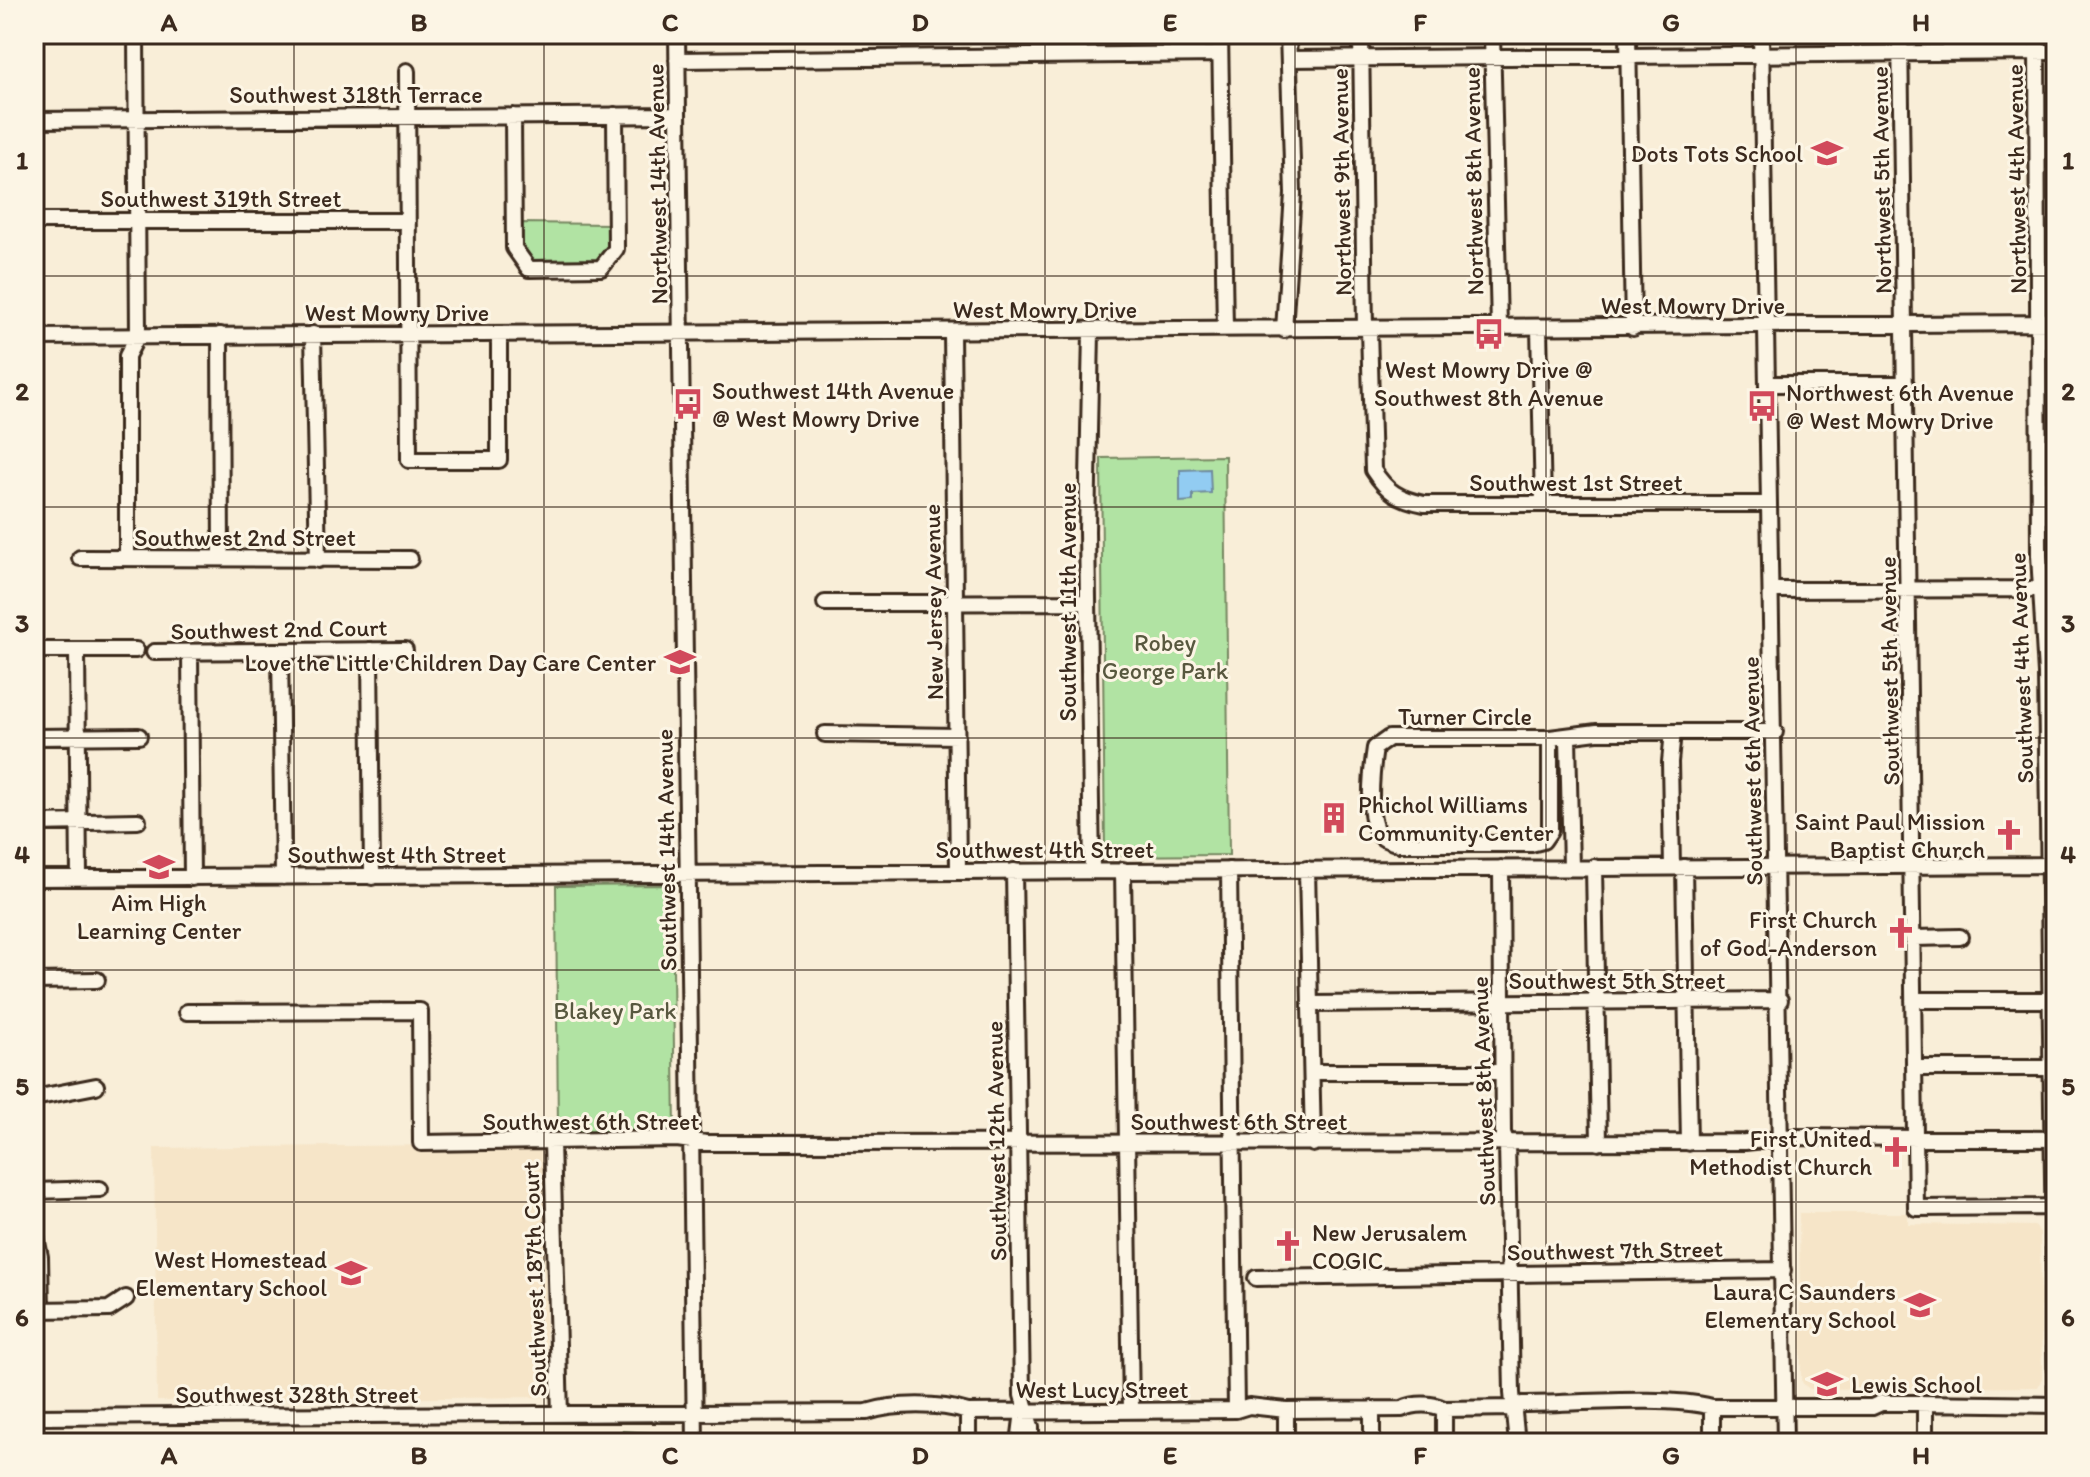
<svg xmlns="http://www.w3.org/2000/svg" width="2090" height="1477" viewBox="0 0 2090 1477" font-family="Itim,sans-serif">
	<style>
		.built { fill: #f6e5c8 }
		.green { fill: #b1e3a3; stroke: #768660; stroke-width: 2 }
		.water { fill: #92ccf2; stroke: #6f8b9d; stroke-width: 2 }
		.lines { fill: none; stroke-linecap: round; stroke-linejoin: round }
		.minor-casing { stroke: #3b2a1e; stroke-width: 20 }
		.minor { stroke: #fcf5e5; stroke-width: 14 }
		.grid { fill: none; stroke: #3b2a1e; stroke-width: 2; stroke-opacity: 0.55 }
		.labels { text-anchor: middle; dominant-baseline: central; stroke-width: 6; stroke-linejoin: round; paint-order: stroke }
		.street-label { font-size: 24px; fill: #3b2a1e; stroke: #fcf5e5 }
		.poi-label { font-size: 24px; fill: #3b2a1e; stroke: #fcf5e5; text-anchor: end }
		.park-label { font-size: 24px; fill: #58583f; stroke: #fcf5e5 }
		.neatline { fill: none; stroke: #3b2a1e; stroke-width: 3 }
		.grid-label { font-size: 26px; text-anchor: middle; font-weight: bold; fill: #3b2a1e }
	</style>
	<rect width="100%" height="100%" fill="#f9eed8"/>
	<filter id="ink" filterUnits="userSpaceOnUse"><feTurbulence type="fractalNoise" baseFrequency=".0125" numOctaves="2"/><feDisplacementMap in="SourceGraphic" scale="16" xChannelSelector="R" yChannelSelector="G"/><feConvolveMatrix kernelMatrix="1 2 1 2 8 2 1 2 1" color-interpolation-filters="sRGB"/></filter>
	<g filter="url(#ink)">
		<!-- built -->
		<path class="built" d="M544,1144L547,1397L157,1401L154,1148Z
			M1799,1213H1908V1224L2036,1226L2040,1233L2042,1378L2038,1387L1810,1389L1804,1385L1801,1380Z"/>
		<!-- green -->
		<path class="green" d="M515,223L614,224V248L601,267L530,268L521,259Z
			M1225,456L1229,855L1105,856L1101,458Z
			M672,885L675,1133L558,1134L556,886Z
			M622,1431L679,1435V1443H621Z"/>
		<!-- water -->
		<path class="water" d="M1210,469L1211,493L1193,494V501L1180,502V470Z"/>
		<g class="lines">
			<defs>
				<path id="minor" d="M677,34L695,1443
					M1220,34L1225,329
					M1361,34L1365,329
					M1492,34L1499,327
					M1628,34L1633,328
					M1761,34L1785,1443
					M1900,34L1916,1208L2052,1207
					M2037,34L2039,555L2046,674L2056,1396
					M1289,59L2056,52
					M677,60L1220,54
					M407,71L409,460H499V334
					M513,116L514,248L529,269L601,268L616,249L615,115
					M34,120L678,115
					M34,221H408
					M1539,328L1543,504
					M1369,329L1373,470C1387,492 1399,499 1424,504H1769
					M1284,330L1293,194L1288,34
					M952,332L958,871
					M1091,332L1087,531L1092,871
					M313,334L318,560
					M220,335L221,558
					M34,337L2056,323
					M1767,384H1906
					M80,558L410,559
					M127,558V356L138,335L136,34
					M1771,590L2056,589
					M825,603L1088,602
					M34,650H136
					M370,650L372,877
					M77,651L79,878
					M280,651L283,877
					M154,652L405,650
					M190,652L192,878
					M825,734L957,736
					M34,737L139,736
					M1389,738H1550V831L1543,841L1531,844H1400C1394,842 1386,841 1382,837C1365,824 1372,768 1375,748Z
					M1550,738L1597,732H1775
					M1568,738L1571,867
					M34,823L138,821
					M1594,867L1599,1143
					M1672,867L1670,762L1673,732
					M1684,867L1689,1143
					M1501,868L1503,1133L1507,1143L1512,1393L1517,1443
					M1307,869L1313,1144
					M1123,870L1131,1411
					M1229,870L1236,1410
					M1014,871L1022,1395L1031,1427V1443
					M34,878L2056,865
					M1914,938L1960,937
					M34,981L97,980
					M1913,1000H2056
					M1310,1004L1780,1000
					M187,1012L420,1011L421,1143L677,1139L706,1143L1745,1142L1796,1137L2056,1139
					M1915,1068H2050
					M1312,1072H1502
					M34,1098L96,1086
					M552,1143L560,1414
					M34,1191L100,1189
					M34,1227L40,1257L41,1310
					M1256,1278L1783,1270
					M34,1310L109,1309L126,1298
					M1925,1405V1443
					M1372,1409V1443
					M1444,1409V1443
					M1286,1410V1443
					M968,1412V1443
					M34,1417L867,1412C895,1403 940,1403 968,1412L1236,1410L1249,1406L1286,1410L1402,1409C1415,1403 1431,1403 1444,1409L1514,1408L1522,1404C1574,1404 1665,1395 1712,1407H1872L1881,1403H1917L2056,1405
					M1019,1443L1023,1411
					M1712,1443V1407"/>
			</defs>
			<!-- minor casing -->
			<use href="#minor" class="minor-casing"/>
			<!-- minor -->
			<use href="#minor" class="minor"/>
		</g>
	</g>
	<!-- grid -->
	<path class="grid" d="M294,34V1443M544,34V1443M795,34V1443M1045,34V1443M1295,34V1443M1546,34V1443M1796,34V1443M34,276H2056M34,507H2056M34,738H2056M34,970H2056M34,1202H2056"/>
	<!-- icons -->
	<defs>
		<symbol id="school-bare" viewBox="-9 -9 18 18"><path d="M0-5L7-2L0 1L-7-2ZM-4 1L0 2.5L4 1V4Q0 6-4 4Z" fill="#d1495b" stroke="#fcf5e5" stroke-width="2.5" paint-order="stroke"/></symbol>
		<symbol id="bus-bare" viewBox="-9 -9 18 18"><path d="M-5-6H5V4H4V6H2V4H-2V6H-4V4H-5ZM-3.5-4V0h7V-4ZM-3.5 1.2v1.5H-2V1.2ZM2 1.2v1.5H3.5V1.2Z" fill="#d1495b" stroke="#fcf5e5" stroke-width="2.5" paint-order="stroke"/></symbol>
		<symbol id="building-bare" viewBox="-9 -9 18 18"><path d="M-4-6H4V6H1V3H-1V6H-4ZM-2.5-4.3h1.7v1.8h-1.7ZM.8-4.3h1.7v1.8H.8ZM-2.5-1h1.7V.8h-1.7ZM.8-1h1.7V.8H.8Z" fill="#d1495b" stroke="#fcf5e5" stroke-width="2.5" paint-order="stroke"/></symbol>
		<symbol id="church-bare" viewBox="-9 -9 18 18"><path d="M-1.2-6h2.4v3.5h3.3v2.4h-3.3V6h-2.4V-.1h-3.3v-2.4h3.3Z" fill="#d1495b" stroke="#fcf5e5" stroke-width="2.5" paint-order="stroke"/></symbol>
	</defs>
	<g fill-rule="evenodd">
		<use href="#school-bare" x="1805" y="131" width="44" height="44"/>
		<use href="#bus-bare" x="1467" y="312" width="44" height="44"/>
		<use href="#bus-bare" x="666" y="382" width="44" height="44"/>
		<use href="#bus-bare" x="1740" y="384" width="44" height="44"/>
		<use href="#school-bare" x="658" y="640" width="44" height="44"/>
		<use href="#building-bare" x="1312" y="796" width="44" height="44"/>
		<use href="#church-bare" x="1987" y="813" width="44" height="44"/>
		<use href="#school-bare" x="137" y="845" width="44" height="44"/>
		<use href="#church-bare" x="1879" y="911" width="44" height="44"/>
		<use href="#church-bare" x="1874" y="1130" width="44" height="44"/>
		<use href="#church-bare" x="1266" y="1224" width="44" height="44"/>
		<use href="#school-bare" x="329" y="1251" width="44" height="44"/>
		<use href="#school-bare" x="1898" y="1283" width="44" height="44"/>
		<use href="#school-bare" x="1805" y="1362" width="44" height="44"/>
	</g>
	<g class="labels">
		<!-- street labels -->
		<g class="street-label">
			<text x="356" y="94">Southwest 318th Terrace</text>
			<text transform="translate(2016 179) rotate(-91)">Northwest 4th Avenue</text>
			<text transform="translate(1881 180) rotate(-91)">Northwest 5th Avenue</text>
			<text transform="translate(1473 181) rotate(-91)">Northwest 8th Avenue</text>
			<text transform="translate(1341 182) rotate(-91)">Northwest 9th Avenue</text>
			<text transform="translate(657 184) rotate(-91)">Northwest 14th Avenue</text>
			<text x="221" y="198">Southwest 319th Street</text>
			<text x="1693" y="305">West Mowry Drive</text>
			<text x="1045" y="309">West Mowry Drive</text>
			<text x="397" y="312">West Mowry Drive</text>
			<text x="1576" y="482">Southwest 1st Street</text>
			<text x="245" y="537">Southwest 2nd Street</text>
			<text transform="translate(933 602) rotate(-91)">New Jersey Avenue</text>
			<text transform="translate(1067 602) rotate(-90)">Southwest 11th Avenue</text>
			<text transform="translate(279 629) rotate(-1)">Southwest 2nd Court</text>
			<text transform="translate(2021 668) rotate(-92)">Southwest 4th Avenue</text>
			<text transform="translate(1889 671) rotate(-91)">Southwest 5th Avenue</text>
			<text x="1465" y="716">Turner Circle</text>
			<text transform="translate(1752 771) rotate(-91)">Southwest 6th Avenue</text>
			<text x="1045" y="849">Southwest 4th Street</text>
			<text transform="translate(666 850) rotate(-91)">Southwest 14th Avenue</text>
			<text x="397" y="854">Southwest 4th Street</text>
			<text x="1617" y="980">Southwest 5th Street</text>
			<text transform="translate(1483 1091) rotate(-92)">Southwest 8th Avenue</text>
			<text x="591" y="1121">Southwest 6th Street</text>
			<text x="1239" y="1121">Southwest 6th Street</text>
			<text transform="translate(996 1141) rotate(-91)">Southwest 12th Avenue</text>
			<text transform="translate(1615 1250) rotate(-1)">Southwest 7th Street</text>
			<text transform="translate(534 1279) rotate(-92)">Southwest 187th Court</text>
			<text x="1102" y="1389">West Lucy Street</text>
			<text x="297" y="1394">Southwest 328th Street</text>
		</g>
		<!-- poi labels -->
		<g class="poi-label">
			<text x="1803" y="153">Dots Tots School</text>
			<text x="1489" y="369" text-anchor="middle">West Mowry Drive @<tspan x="1489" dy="28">Southwest 8th Avenue</tspan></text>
			<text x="712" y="390" text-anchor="start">Southwest 14th Avenue<tspan x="712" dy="28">@ West Mowry Drive</tspan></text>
			<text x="1786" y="392" text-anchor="start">Northwest 6th Avenue<tspan x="1786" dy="28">@ West Mowry Drive</tspan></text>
			<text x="656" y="662">Love the Little Children Day Care Center</text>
			<text x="1358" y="804" text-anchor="start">Phichol Williams<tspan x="1358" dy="28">Community Center</tspan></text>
			<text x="1985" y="821">Saint Paul Mission<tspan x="1985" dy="28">Baptist Church</tspan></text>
			<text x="159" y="902" text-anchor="middle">Aim High<tspan x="159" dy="28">Learning Center</tspan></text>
			<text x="1877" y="919">First Church<tspan x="1877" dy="28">of God-Anderson</tspan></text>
			<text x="1872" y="1138">First United<tspan x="1872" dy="28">Methodist Church</tspan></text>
			<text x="1312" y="1232" text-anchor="start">New Jerusalem<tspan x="1312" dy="28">COGIC</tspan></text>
			<text x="327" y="1259">West Homestead<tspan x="327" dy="28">Elementary School</tspan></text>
			<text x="1896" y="1291">Laura C Saunders<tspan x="1896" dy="28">Elementary School</tspan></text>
			<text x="1851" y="1384" text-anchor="start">Lewis School</text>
		</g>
		<!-- park labels -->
		<g class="park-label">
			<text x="1165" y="642">Robey<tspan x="1165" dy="28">George Park</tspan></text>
			<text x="615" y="1010">Blakey Park</text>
		</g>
	</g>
	<!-- margin -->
	<rect width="2090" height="1477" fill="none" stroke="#fcf5e5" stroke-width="88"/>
	<rect x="44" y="44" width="2002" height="1389" class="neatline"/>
	<g class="grid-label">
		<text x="169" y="31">A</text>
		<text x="419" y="31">B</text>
		<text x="670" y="31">C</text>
		<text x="920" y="31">D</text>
		<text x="1170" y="31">E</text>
		<text x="1420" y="31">F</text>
		<text x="1671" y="31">G</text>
		<text x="1921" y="31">H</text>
		<text x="22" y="169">1</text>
		<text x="2068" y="169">1</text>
		<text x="22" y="400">2</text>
		<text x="2068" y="400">2</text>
		<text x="22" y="632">3</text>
		<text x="2068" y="632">3</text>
		<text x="22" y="863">4</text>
		<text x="2068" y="863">4</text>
		<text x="22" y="1095">5</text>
		<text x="2068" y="1095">5</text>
		<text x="22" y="1326">6</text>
		<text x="2068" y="1326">6</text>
		<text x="169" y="1464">A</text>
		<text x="419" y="1464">B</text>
		<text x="670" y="1464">C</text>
		<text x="920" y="1464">D</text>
		<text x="1170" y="1464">E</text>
		<text x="1420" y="1464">F</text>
		<text x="1671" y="1464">G</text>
		<text x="1921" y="1464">H</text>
	</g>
</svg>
